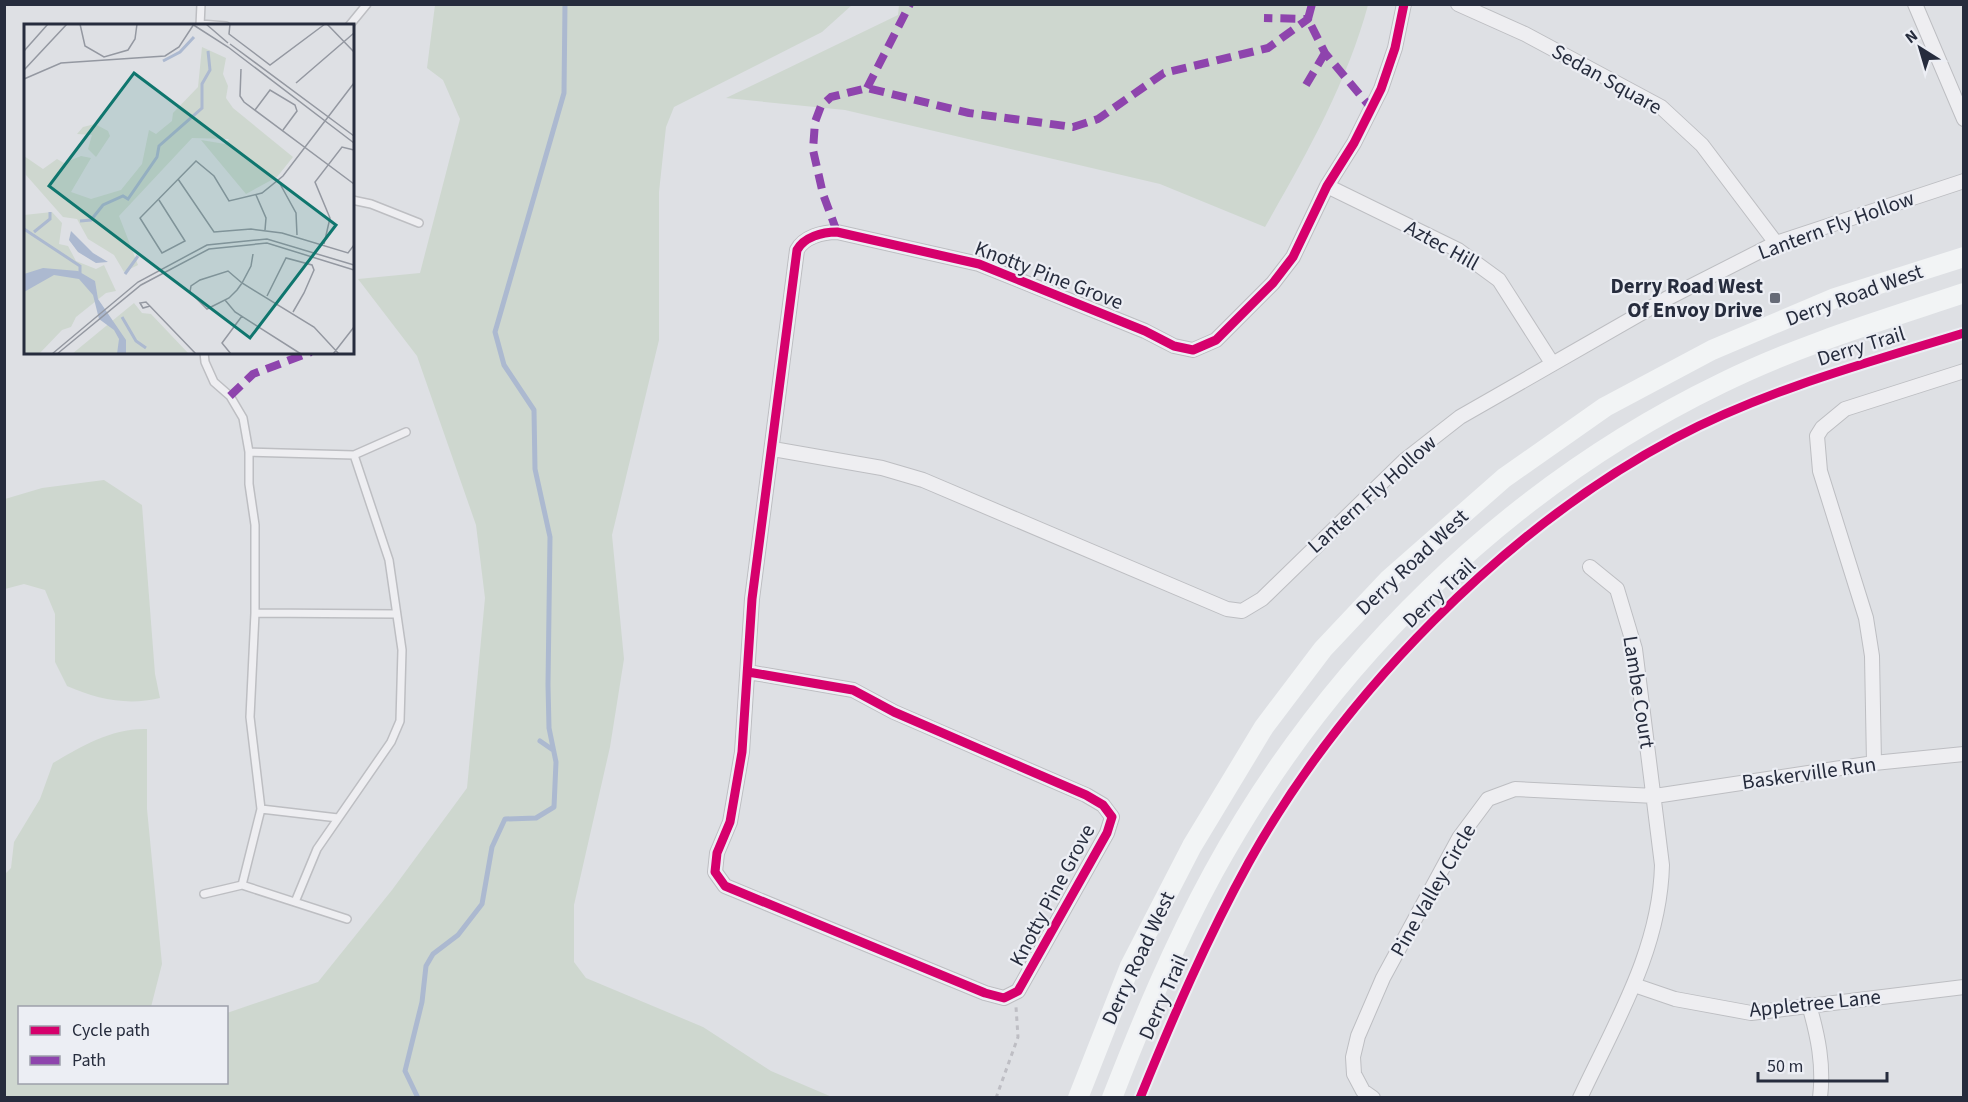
<svg xmlns="http://www.w3.org/2000/svg" width="1968" height="1102" viewBox="0 0 1968 1102" font-family="'Source Sans 3',sans-serif">
	<style>
		.green { fill: #ced7cf }
		.lines { fill: none; stroke-linecap: round; stroke-linejoin: round }
		.stream { stroke: #acb9d0; stroke-width: 5 }
		.service-casing { stroke: #bdbec2; stroke-width: 10 }
		.minor-casing { stroke: #bdbec2; stroke-width: 16 }
		.path { stroke: #bebec4; stroke-width: 3; stroke-dasharray: 4.5 4.5; stroke-linecap: butt }
		.service { stroke: #eeeef1; stroke-width: 7 }
		.minor { stroke: #eeeef1; stroke-width: 14 }
		.secondary { stroke: #f2f4f5; stroke-width: 20 }
		.quiet { stroke: #8e44ad; stroke-width: 8; stroke-dasharray: 15 8; stroke-linecap: butt }
		.cycleway-casing { stroke: #eceef4; stroke-width: 13 }
		.cycleway { stroke: #d6006c; stroke-width: 9 }
		.poi-dot { fill: #666b77; stroke: #eceef4; stroke-width: 2 }
		.labels { text-anchor: middle; dominant-baseline: central; stroke-width: 4.5; stroke-linejoin: round; paint-order: stroke }
		.street-label { font-size: 21px; fill: #262c3d; stroke: #eceef4 }
		.poi-label { font-size: 21px; font-weight: bold; fill: #262c3d; stroke: #eceef4; text-anchor: end }
		.inset-river { fill: none; stroke: #acb9d0; stroke-width: 3 }
		.inset-road { fill: none; stroke: #9498a1; stroke-width: 1.5 }
		.view { fill: #0f766e; fill-opacity: 0.15; stroke: #0f766e; stroke-width: 3 }
		.inset-edge { fill: none; stroke: #262c3d; stroke-width: 3 }
	</style>
	<rect width="100%" height="100%" fill="#dee0e4"/>
	<!-- green -->
	<path class="green" d="M435,5H852L822,32L674,107L666,127L659,192V340L612,535L624,659L610,747L574,905V962L586,978L703,1027L771,1071L832,1097H5V874L11,868L14,842L40,799L53,763C82,746 112,728 147,729V809L162,964L151,1007L20,1008V1082H226L227,1013L318,982L392,890L467,788L485,598L476,525L417,356L358,279L420,273L460,119L443,80L427,68Z
		M899,5V4L1368,5C1347,83 1305,157 1265,227L1160,184L845,110L726,98L898,15Z
		M104,480L142,505L155,674L160,698C127,706 97,699 67,686L55,662V614L45,590L24,584L5,589V499L42,488Z"/>
	<g class="lines">
		<!-- stream -->
		<path class="stream" d="M540,741L553,750
			M418,1098L405,1071L422,1002L426,966L433,954L458,935L482,904L492,847L505,819L536,818L554,807L556,762L549,728L548,685L550,537L535,469L534,410L504,365L495,332L564,93L565,4"/>
		<defs>
			<path id="service" d="M200,24L226,26
				M200,26L201,4
				M349,26L367,4
				M352,200L371,204L419,223
				M204,352L205,362L214,382L230,396L243,418L249,452V484L255,525V613L250,717L261,809L242,885
				M249,452L354,455L406,432
				M255,613L396,614
				M261,809L338,818
				M204,894L242,885L347,919
				M295,902L317,849L391,742L400,721L402,650L389,560L354,455"/>
			<path id="minor" d="M1458,4L1525,34L1661,107L1702,145L1776,243
				M1915,4L1964,119
				M1327,186L1458,250L1499,280L1552,363
				M773,449L882,468L923,480L1227,609L1242,611L1262,599L1405,460L1460,417L1666,299L1776,243L1964,181
				M748,672L853,690L894,712L1086,795L1103,805L1112,817L1107,833L1018,991L1004,998L985,993L725,886L715,872L717,853L730,822L742,752L752,599L797,250C804,237 822,232 837,232L979,264L1145,331L1174,346L1193,350L1216,340L1273,283L1293,257L1327,186L1354,143L1381,89L1395,48L1404,4
				M1874,763L1872,656L1866,618L1820,471L1817,436L1822,428L1845,409L1964,371
				M1634,985L1675,999L1751,1013L1964,987
				M1809,1005C1818,1036 1824,1065 1820,1098
				M1373,1098L1363,1091L1354,1074L1353,1057L1358,1036L1383,978L1459,838L1488,799L1515,789L1655,796L1874,763L1964,754
				M1580,1098C1615,1023 1660,950 1662,865L1635,649L1617,589L1590,567"/>
		</defs>
		<!-- service casing -->
		<use href="#service" class="service-casing"/>
		<!-- minor casing -->
		<use href="#minor" class="minor-casing"/>
		<!-- path -->
		<path class="path" d="M996,1098L1018,1037L1016,1007"/>
		<!-- service -->
		<use href="#service" class="service"/>
		<!-- minor -->
		<use href="#minor" class="minor"/>
		<!-- secondary -->
		<path class="secondary" d="M1078,1098L1130,966L1192,846L1264,727L1323,649L1388,580L1504,478L1605,407L1712,350L1835,298L1964,257
			M1112,1098C1142,1021 1173,946 1213,873C1327,664 1507,487 1722,383C1799,345 1883,320 1964,293"/>
		<!-- quiet -->
		<path class="quiet" d="M1312,4L1308,19L1325,53L1371,108
			M1306,85L1325,53
			M867,88L910,4
			M837,232L823,194L813,150L815,122L821,106L831,97L867,88L969,113L1073,127L1098,119L1164,73L1268,48L1308,19L1264,18
			M230,396L253,374L311,352"/>
		<defs>
			<path id="cycleway" d="M748,672L853,690L894,712L1086,795L1103,805L1112,817L1107,833L1018,991L1004,998L985,993L725,886L715,872L717,853L730,822L742,752L752,599L797,250C804,237 822,232 837,232L979,264L1145,331L1174,346L1193,350L1216,340L1273,283L1293,257L1327,186L1354,143L1381,89L1395,48L1404,4
				M1140,1098C1173,1017 1207,938 1249,862C1343,694 1505,528 1675,438C1766,390 1866,363 1964,333"/>
		</defs>
		<!-- cycleway casing -->
		<use href="#cycleway" class="cycleway-casing"/>
		<!-- cycleway -->
		<use href="#cycleway" class="cycleway"/>
	</g>
	<!-- markers -->
	<rect class="poi-dot" x="1769" y="292" width="12" height="12" rx="3"/>
	<g class="labels">
		<!-- street labels -->
		<g class="street-label">
			<text transform="translate(1607 79) rotate(29)">Sedan Square</text>
			<text transform="translate(1836 225) rotate(-20)">Lantern Fly Hollow</text>
			<text transform="translate(1442 245) rotate(29)">Aztec Hill</text>
			<text transform="translate(1049 275) rotate(21)">Knotty Pine Grove</text>
			<text transform="translate(1854 295) rotate(-20)">Derry Road West</text>
			<text transform="translate(1861 346) rotate(-17)">Derry Trail</text>
			<text transform="translate(1372 494) rotate(-42)">Lantern Fly Hollow</text>
			<text transform="translate(1412 562) rotate(-43)">Derry Road West</text>
			<text transform="translate(1439 593) rotate(-43)">Derry Trail</text>
			<text transform="translate(1639 692) rotate(81)">Lambe Court</text>
			<text transform="translate(1809 773) rotate(-8)">Baskerville Run</text>
			<text transform="translate(1433 890) rotate(-60)">Pine Valley Circle</text>
			<text transform="translate(1052 895) rotate(-62)">Knotty Pine Grove</text>
			<text transform="translate(1138 958) rotate(-65)">Derry Road West</text>
			<text transform="translate(1163 997) rotate(-66)">Derry Trail</text>
			<text transform="translate(1815 1003) rotate(-6)">Appletree Lane</text>
		</g>
		<!-- poi labels -->
		<g class="poi-label">
			<text x="1763" y="286">Derry Road West<tspan x="1763" dy="24">Of Envoy Drive</tspan></text>
		</g>
	</g>
	<!-- overview -->
	<g transform="translate(24 24)">
		<rect width="330" height="330" fill="#dee0e4"/>
		<path d="M178,23L202,34L199,50L204,62L202,74L209,84L269,133L253,153L222,170L177,116L201,120L205,115L168,114L95,192L114,241L100,248L90,231L64,215L53,195L39,193L2,151L0,132L19,145L33,135L40,139L57,132L67,134L47,168L67,175L97,166L118,140L125,106L132,110L148,97L149,89L174,63ZM71,100L84,107L86,112L72,133L64,125L68,111L53,110L59,103ZM28,188L38,199L35,220L44,222L52,237L72,245L80,241L92,267L82,269L52,293L47,303L38,306L15,330H0V191ZM110,279L118,289L127,290L165,330H48Z" fill="#ced7cf"/>
		<path d="M47,207L69,229L84,238L72,239L54,228L45,216ZM19,244L54,247L71,257L74,275L102,316V330H93L95,315L90,306L75,295L69,271L55,255L30,251L0,268V250Z" fill="#acb9d0"/>
		<path class="inset-river" d="M139,37L156,28L170,13M56,197L67,196L79,181L99,172L104,175L133,133L135,122L178,84V60L186,46L184,27M0,205L56,242V249M10,208L26,195V188M101,250L114,232M98,293L112,317L122,324"/>
		<path class="inset-road" d="M56,0L61,22L80,33L104,26L111,15L113,0M168,0L204,23L330,119M182,0L204,19M206,0L205,10L246,41L301,0M303,0L330,28M206,20L330,112M0,27L24,0M217,45L216,72L220,78L330,160M0,46L43,0M0,55L37,39L141,32L155,23L170,0M272,59L330,9M231,86L246,66L271,81L273,87L259,106M154,155L190,208L227,205L258,209L324,229L330,221M255,158L272,189L273,211M232,171L242,194L241,206M135,176L161,217L138,229L116,194L172,137L190,152L205,177L238,169L259,152L330,59M300,220L306,194L291,158L318,123L330,126M229,230L227,242L218,259L213,266L205,274L183,285L166,268L167,262L176,256L204,247L218,259L290,303L315,330M243,272L262,234L288,241L290,246L280,269L269,288M201,276L211,288L277,330M126,282L119,284L116,279L122,278L172,330M28,330L114,258L183,221L243,215L330,241M33,330L117,261L185,225L243,219L330,246M207,330L198,319L218,292M309,330L330,303"/>
		<path class="view" d="M110,49L312,201L226,314L25,162Z"/>
		<rect width="330" height="330" class="inset-edge"/>
	</g>
	<!-- border -->
	<rect width="1968" height="1102" fill="none" stroke="#262c3d" stroke-width="12"/>
	<!-- legend -->
	<rect x="18" y="1006" width="210" height="78" fill="#eceef4" stroke="#9da0ab" stroke-width="1.5"/>
	<rect x="30" y="1026" width="30" height="9" fill="#d6006c" stroke="#9da0ab" stroke-width="1.5"/>
	<text x="72" y="1036" font-size="18" fill="#262c3d">Cycle path</text>
	<rect x="30" y="1056" width="30" height="9" fill="#8e44ad" stroke="#9da0ab" stroke-width="1.5"/>
	<text x="72" y="1066" font-size="18" fill="#262c3d">Path</text>
	<!-- north arrow -->
	<g transform="translate(1920 48) rotate(323)" stroke="#eceef4" stroke-width="4.5" paint-order="stroke">
	<path d="M0-4.5L10 22L0 15L-10 22Z" fill="#262c3d"/>
	<text y="-9" font-size="16" font-weight="bold" text-anchor="middle" fill="#262c3d">N</text>
	</g>
	<!-- scale -->
	<path d="M1758 1072v9h129v-9" fill="none" stroke="#262c3d" stroke-width="3"/>
	<text x="1767" y="1072" font-size="18" fill="#262c3d" stroke="#eceef4" stroke-width="4.5" paint-order="stroke">50 m</text>
</svg>
